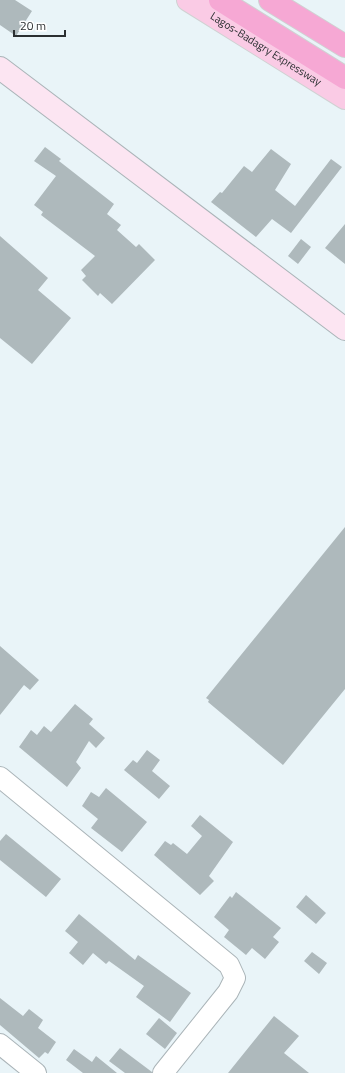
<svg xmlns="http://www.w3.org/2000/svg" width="345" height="1073" viewBox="0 0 345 1073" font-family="'Titillium Web',sans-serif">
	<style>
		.building { fill: #aeb9bc }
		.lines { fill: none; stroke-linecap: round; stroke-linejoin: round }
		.minor-casing { stroke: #aab4b8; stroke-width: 22 }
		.secondary-casing { stroke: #aab4b8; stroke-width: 24 }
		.primary-casing { stroke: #d0d1d2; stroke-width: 24 }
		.motorway-casing { stroke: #d0d1d2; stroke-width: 24 }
		.minor { stroke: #fff; stroke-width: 20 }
		.secondary { stroke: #fce5f2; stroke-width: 22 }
		.primary { stroke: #facbe5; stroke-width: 22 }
		.motorway { stroke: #f6a8d4; stroke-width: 22 }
		.labels { text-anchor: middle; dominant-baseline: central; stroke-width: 4; stroke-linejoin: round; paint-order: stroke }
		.street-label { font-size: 11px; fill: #2b2f31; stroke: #fff }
	</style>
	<rect width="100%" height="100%" fill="#e9f4f8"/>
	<!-- building -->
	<path class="building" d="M0,0H15L32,11L16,36L0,25Z
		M45,147L61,159L59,161L114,204L107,214L121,225L117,230L136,247L139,244L155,260L112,304L100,293L98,296L82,280L86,276L81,270L95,256L41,215L43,212L34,205L56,176L34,161Z
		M271,149L291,164L275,190L295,206L331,159L342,167L291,233L272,219L256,237L211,202L220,192L222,193L244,166L252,172Z
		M345,224V264L325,248Z
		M0,236L48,278L38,290L71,318L32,364L0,338Z
		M301,239L311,247L298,264L288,256Z
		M345,527V689L283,765L208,702L209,700L206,698Z
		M0,646L39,680L30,690L24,685L0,715Z
		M75,704L93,719L89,724L105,738L96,748L89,741L76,762L81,768L67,787L19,747L31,730L37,735L44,726L51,732Z
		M147,750L160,760L152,771L170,786L159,799L124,770L133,760L137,763Z
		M106,788L147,822L122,852L91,828L98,819L82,806L91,792L99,797Z
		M200,815L233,842L209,876L214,881L200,895L154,855L165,841L171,845L173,843L187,854L202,836L191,826Z
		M6,834L61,879L46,897L0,860V841Z
		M236,892L281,928L273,937L279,942L265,959L252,948L246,955L224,937L229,930L214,917L230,896L232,898Z
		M306,895L326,913L316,924L296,907Z
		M79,914L135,960L138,955L191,993L170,1022L136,997L144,986L109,961L106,964L93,953L83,965L69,953L78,942L65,931Z
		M312,952L327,963L319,974L304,961Z
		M0,998L23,1016L29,1009L43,1020L38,1028L56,1042L48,1054L45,1052L39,1058L0,1025Z
		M274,1016L299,1036L284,1053L309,1073H228Z
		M159,1018L177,1033L165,1049L146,1034Z
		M120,1048L152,1072V1073H125L109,1061Z
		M74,1049L92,1062L96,1056L117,1073H83L66,1060Z"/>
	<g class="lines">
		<defs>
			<path id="minor" d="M0,777L229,965L235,978L228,992L163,1073
				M0,1044L36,1073"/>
			<path id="secondary" d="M0,68L345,329"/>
			<g id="primary">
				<path id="s1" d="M188,0L345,98"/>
			</g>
			<path id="motorway" d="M220,0L345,78
				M270,0L345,46"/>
		</defs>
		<!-- minor casing -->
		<use href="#minor" class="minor-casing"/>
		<!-- secondary casing -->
		<use href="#secondary" class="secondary-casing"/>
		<!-- primary casing -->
		<use href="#primary" class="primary-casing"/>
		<!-- motorway casing -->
		<use href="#motorway" class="motorway-casing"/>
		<!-- minor -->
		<use href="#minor" class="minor"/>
		<!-- secondary -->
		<use href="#secondary" class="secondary"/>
		<!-- primary -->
		<use href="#primary" class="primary"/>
		<!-- motorway -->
		<use href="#motorway" class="motorway"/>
	</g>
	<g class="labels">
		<!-- street labels -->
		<g class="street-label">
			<text stroke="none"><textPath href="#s1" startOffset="92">Lagos-Badagry Expressway</textPath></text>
		</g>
	</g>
	<!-- scale -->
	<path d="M14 30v6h51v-6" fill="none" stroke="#2b2f31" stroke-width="2"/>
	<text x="20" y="30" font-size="12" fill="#2b2f31" stroke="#ffffff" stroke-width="3" paint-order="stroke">20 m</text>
</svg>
